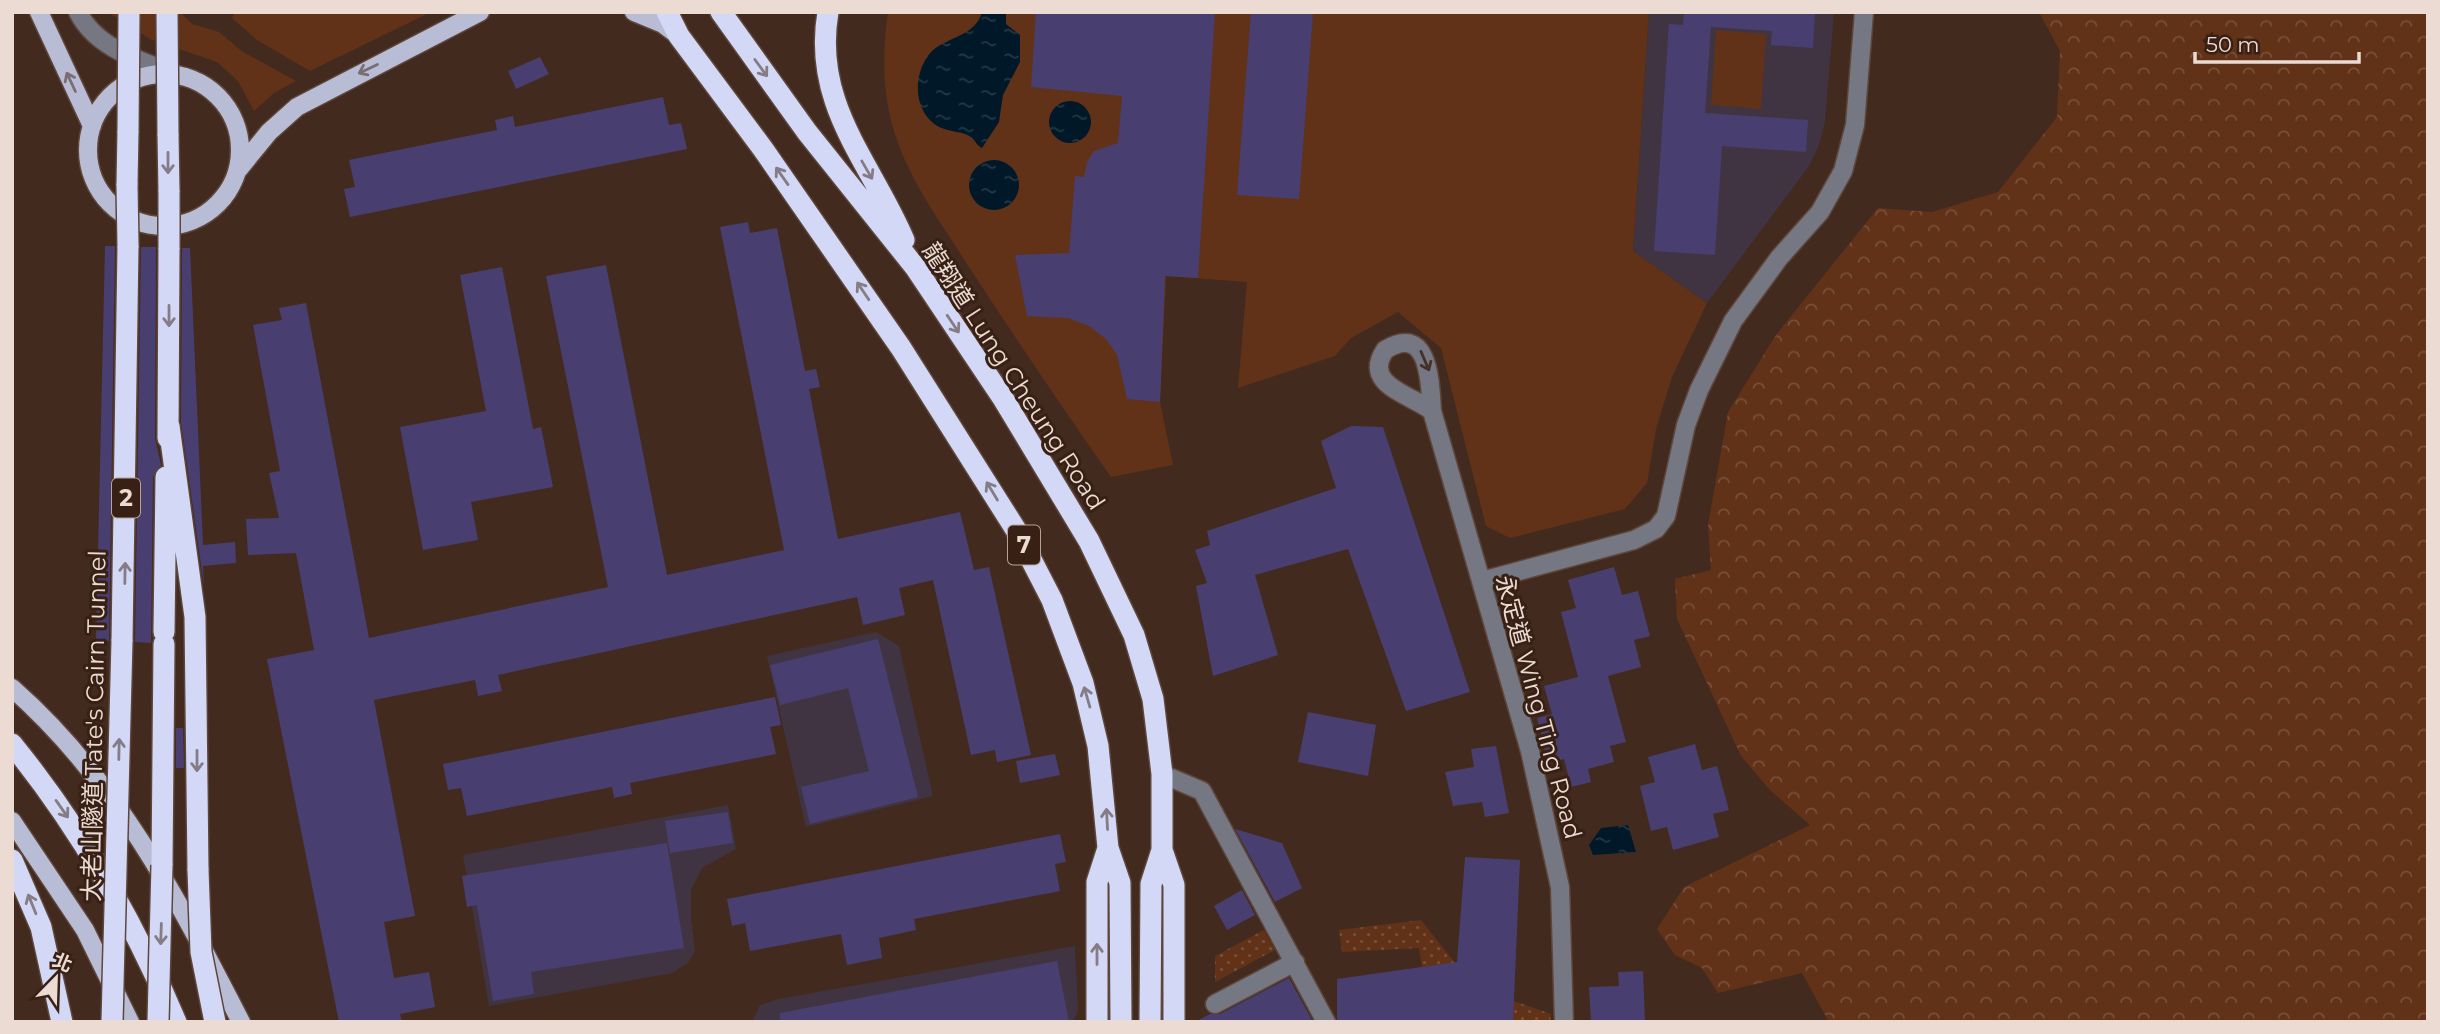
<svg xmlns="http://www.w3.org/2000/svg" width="2440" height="1034" viewBox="0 0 2440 1034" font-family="Montserrat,'Noto Sans TC',sans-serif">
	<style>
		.education { fill: #403443 }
		.green { fill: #613218 }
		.forest { fill: url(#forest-crowns) }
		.park { fill: url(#park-dots) }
		.water { fill: url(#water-ripples) }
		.building { fill: #483f70 }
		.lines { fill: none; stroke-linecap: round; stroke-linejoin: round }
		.minor-casing { stroke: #5e463b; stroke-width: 21 }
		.major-casing { stroke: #5e463b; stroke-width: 21 }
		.highway-casing { stroke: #5e463b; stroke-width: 24 }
		.minor { stroke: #757783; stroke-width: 18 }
		.major { stroke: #b8bcd5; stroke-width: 18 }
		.highway { stroke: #d2d8f6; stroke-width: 21 }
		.highway-bridge-casing { stroke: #5e463b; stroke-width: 24; stroke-linecap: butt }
		.highway-bridge { stroke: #d2d8f6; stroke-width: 21 }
		.oneway { stroke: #857c85 }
		.oneway2 { stroke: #786e74 }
		.oneway3 { stroke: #44322a }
		.labels { text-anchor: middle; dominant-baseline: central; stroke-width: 6; stroke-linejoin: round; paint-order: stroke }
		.shield { fill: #382114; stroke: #b5a39a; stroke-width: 2 }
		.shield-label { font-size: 23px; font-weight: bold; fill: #ebdbd3 }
		.street-label { font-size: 24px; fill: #ebdbd3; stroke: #382114 }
	</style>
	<defs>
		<pattern id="forest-crowns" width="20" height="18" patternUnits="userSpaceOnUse" patternTransform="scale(1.75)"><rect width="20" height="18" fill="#613218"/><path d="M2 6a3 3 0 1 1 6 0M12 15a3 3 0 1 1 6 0" fill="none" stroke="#784f39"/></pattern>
		<pattern id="park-dots" width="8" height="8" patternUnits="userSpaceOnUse" patternTransform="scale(1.75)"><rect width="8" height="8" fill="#613218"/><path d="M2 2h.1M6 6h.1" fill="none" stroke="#784f39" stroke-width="1.8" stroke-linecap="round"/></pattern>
		<pattern id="water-ripples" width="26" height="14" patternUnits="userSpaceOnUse" patternTransform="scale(1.75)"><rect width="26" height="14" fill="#001828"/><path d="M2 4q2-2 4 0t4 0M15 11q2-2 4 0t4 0" fill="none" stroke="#253946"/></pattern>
	</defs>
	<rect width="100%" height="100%" fill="#432a1e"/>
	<!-- education -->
	<path class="education" d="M1649,12H1834L1825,122L1819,145L1809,166L1707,303L1633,251Z
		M876,632L899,646L933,796L806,827L767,656Z
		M728,805L736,849L702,868L691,890V919L695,951L688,963L672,973L489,1006L463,855Z
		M1075,946L1078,1010L1073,1022H752L760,1005L779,999Z"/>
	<!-- green -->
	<path class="green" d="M108,12H180L192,24L219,32L243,52L296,81L274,93L254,111L238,81L217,62L150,39Z
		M235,12H431L310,71L257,40L232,18Z
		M888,12H1649L1633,251L1707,303L1672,377L1656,429L1647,483L1625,509L1510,538L1486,526L1441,348L1398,312L1351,338L1335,356L1238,388L1247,282L1166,276L1160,402L1173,465L1111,477C1062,407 1014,336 967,264C941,222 910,182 895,134C882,95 882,52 888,12Z
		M1716,30L1766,34L1761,109L1711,105Z"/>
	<!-- forest -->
	<path class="forest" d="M2039,12H2428V1022H1829L1802,973L1718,993L1702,968L1675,955L1657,929L1684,887L1810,825L1770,790L1741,756L1677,619L1675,579L1711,570L1708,525L1728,412L1776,335L1878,208L1932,212L1998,192L2057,117L2060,51Z"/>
	<!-- park -->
	<path class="park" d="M1421,920L1474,987L1551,1014L1550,1022H1440L1430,1019L1419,948L1342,952L1339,930Z
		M1264,930L1275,950L1215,982V956Z"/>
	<!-- water -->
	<path class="water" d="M982,12H1006V24L1020,35V62L1003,95L999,122L982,148C976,145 976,141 971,137C962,131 949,132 939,127C912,112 912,72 932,51C947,37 976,36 982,12Z
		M1049 122a21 21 0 1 1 42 0a21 21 0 1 1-42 0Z
		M969 185a25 25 0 1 1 50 0a25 25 0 1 1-50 0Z
		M1628,825L1636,852L1593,855L1589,845L1601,828Z"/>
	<!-- building -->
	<path class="building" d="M1036,12H1215L1198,278L1165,276L1160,402L1127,399L1117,355L1106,339L1089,326L1068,318L1027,316L1015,255L1069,253L1075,176L1084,177L1087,162L1094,151L1118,143L1122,96L1031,87Z
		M1251,12H1313L1299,199L1237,195Z
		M1684,12H1815L1813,48L1771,45L1772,31L1711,27L1705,113L1808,120L1806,152L1722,146L1715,255L1654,251L1669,24L1683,25Z
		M540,57L549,74L516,89L508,71Z
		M663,97L669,125L681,123L687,149L350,217L344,189L355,187L349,160L497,130L495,120L513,116L515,127Z
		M748,222L750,233L777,228L805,371L816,369L820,387L809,389L838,539L960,512L974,570L989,567L1031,755L997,762L995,750L971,755L933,580L899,588L905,615L863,625L857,597L498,675L502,691L478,696L475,680L374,700L415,916L384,922L394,978L429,972L435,1007L400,1014L402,1022H339L267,659L314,650L296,553L248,555L246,519L279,518L269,473L280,471L253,325L282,320L279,308L306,303L369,638L608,587L546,276L606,265L667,575L784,550L720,227Z
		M105,246H115L109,641L96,640Z
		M141,247H156L155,438L161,465L153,477L151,643L135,642Z
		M182,248H190L203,545L235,542L236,563L203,566L204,586L181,422Z
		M502,267L533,429L541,427L553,487L471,502L478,540L423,550L400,427L486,411L460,275Z
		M1351,426L1383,427L1470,692L1406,711L1348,549L1255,575L1278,655L1213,676L1196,586L1207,583L1195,550L1210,545L1207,531L1336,488L1321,441Z
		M1614,567L1622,595L1638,591L1650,636L1634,640L1641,667L1608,676L1626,742L1610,746L1614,762L1588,769L1591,782L1571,787L1564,759L1548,763L1537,718L1552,714L1544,686L1578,677L1561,612L1576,608L1568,580Z
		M878,639L918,797L810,824L801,787L869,771L848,688L780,705L770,665Z
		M775,697L781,725L770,727L776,754L630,783L632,794L614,798L612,787L467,816L461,788L448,790L443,764Z
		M1308,712L1376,725L1368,776L1298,762Z
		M176,728H183L184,768H176Z
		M1695,744L1702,770L1717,766L1729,810L1713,814L1719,837L1673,850L1667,827L1651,831L1640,786L1655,782L1648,757Z
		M1496,746L1509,813L1485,817L1482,802L1453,806L1445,772L1474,767L1471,749Z
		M1055,754L1060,775L1020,783L1016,761Z
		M728,812L733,843L670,853L665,821Z
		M1235,829L1282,843L1302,888L1275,902Z
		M1060,834L1066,862L1055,864L1060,891L914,919L916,930L879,938L882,958L847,965L841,934L750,951L745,923L732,926L727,899Z
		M667,843L684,948L531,972L534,994L493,1001L477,905L467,907L462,876Z
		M1465,857L1520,860L1513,1022H1337V979L1457,962Z
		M1242,890L1255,915L1227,930L1214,906Z
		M1057,961L1069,1022H780V1013Z
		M1643,971L1645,1022L1591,1021L1589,987L1619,986L1618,972Z
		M1289,978L1313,1022H1195L1210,1014H1220Z"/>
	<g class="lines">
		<defs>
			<path id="minor" d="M78,12C97,50 143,61 180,76
				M1432,411C1410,394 1362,385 1385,350C1430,322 1430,384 1432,411L1530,751L1560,887L1564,1022
				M1482,581L1634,540L1656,529L1666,516L1686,425L1699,390L1733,321L1779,258L1820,212L1843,171L1855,125L1864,12
				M1162,774L1202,791L1326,1022
				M1215,1004L1295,962"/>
			<path id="major" d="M39,12L92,126
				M634,12L663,24L679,36
				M88 150a76 76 0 1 1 152 0a76 76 0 1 1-152 0Z
				M238,170L269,132L297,107L480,12
				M12,688C117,780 178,900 241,1022
				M12,821L85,930L130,1022"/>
			<path id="highway" d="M667,12L679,36L763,149L901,348L1016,530L1052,600L1083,683L1098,746L1108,848L1120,883L1121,1022
				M721,12L807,132L915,267L1004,400L1089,541L1134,635L1153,699L1162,774V850L1151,884L1150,1022
				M828,12C812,105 871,162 904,240
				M168,134L169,192
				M127,185L128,131
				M169,426L195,617L198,870
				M168,438L169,248
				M164,632L166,477
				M122,641L128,246
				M12,744C81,829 134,922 176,1022
				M1162,850L1174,885V1022
				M12,860L41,927L62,1022
				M162,865L164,644
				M1097,1022V882L1108,848"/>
		</defs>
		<!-- minor casing -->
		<use href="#minor" class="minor-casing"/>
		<!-- major casing -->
		<use href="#major" class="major-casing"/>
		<!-- highway casing -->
		<use href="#highway" class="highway-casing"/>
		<!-- minor -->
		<use href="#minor" class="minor"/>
		<!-- major -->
		<use href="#major" class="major"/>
		<!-- highway -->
		<use href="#highway" class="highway"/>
		<defs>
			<path id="highway-bridge" d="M167,12L168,134
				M128,131L129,12
				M127,185L128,246
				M169,192V248
				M198,870L201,952L215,1022
				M112,1022L122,641
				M158,1022L162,865"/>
		</defs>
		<!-- highway-bridge casing -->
		<use href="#highway-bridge" class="highway-bridge-casing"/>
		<!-- highway-bridge -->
		<use href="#highway-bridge" class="highway-bridge"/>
	</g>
	<!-- one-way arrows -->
	<defs><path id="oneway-shaft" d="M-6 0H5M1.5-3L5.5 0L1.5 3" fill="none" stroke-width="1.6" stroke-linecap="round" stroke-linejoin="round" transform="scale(1.75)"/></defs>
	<g class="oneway">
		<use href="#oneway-shaft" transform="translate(761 68) rotate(54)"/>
		<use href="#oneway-shaft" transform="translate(168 163) rotate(90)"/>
		<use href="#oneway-shaft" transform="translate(867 170) rotate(60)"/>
		<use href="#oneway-shaft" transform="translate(782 176) rotate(-125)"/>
		<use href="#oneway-shaft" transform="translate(863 291) rotate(-124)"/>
		<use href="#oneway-shaft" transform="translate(169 316) rotate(90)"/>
		<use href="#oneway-shaft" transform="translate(953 324) rotate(56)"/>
		<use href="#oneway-shaft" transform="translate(992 491) rotate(-121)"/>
		<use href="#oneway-shaft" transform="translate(125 573) rotate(-89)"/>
		<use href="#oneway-shaft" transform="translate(1087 697) rotate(-106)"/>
		<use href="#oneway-shaft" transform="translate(119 749) rotate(-89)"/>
		<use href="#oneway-shaft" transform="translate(197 761) rotate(90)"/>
		<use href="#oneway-shaft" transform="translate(62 809) rotate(55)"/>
		<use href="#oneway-shaft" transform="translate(1107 819) rotate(-93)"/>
		<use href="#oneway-shaft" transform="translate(32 904) rotate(-112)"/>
		<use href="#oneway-shaft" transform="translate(161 934) rotate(92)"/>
		<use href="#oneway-shaft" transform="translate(1097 954) rotate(-90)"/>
	</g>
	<g class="oneway2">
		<use href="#oneway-shaft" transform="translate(368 69) rotate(155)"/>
		<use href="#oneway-shaft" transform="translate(71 82) rotate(-115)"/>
	</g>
	<use class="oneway3" href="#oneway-shaft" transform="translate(1425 361) rotate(67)"/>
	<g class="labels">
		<!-- shield labels -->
		<g class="shield">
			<rect x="112" y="478.5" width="28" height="39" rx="5"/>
			<rect x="1008" y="525.5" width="32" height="39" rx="5"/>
		</g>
		<g class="shield-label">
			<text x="126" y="498">2</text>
			<text x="1024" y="545">7</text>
		</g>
		<!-- street labels -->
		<g class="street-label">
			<text transform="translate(1014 376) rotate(57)">龍翔道 Lung Cheung Road</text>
			<text transform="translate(1539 707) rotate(75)">永定道 Wing Ting Road</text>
			<text transform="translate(94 726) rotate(-89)">大老山隧道 Tate's Cairn Tunnel</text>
		</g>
	</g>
	<!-- border -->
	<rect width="2440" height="1034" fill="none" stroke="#ebdbd3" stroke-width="28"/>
	<!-- north arrow -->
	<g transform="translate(56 978) rotate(23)" stroke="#382114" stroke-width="5" paint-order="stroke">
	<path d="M0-5L12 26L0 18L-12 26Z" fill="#ebdbd3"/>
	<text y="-10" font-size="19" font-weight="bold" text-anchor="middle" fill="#ebdbd3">北</text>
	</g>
	<!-- scale -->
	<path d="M2195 52v10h164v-10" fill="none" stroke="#ebdbd3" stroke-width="3.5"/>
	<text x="2206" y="52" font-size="21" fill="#ebdbd3" stroke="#382114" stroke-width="5" paint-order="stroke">50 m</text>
</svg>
